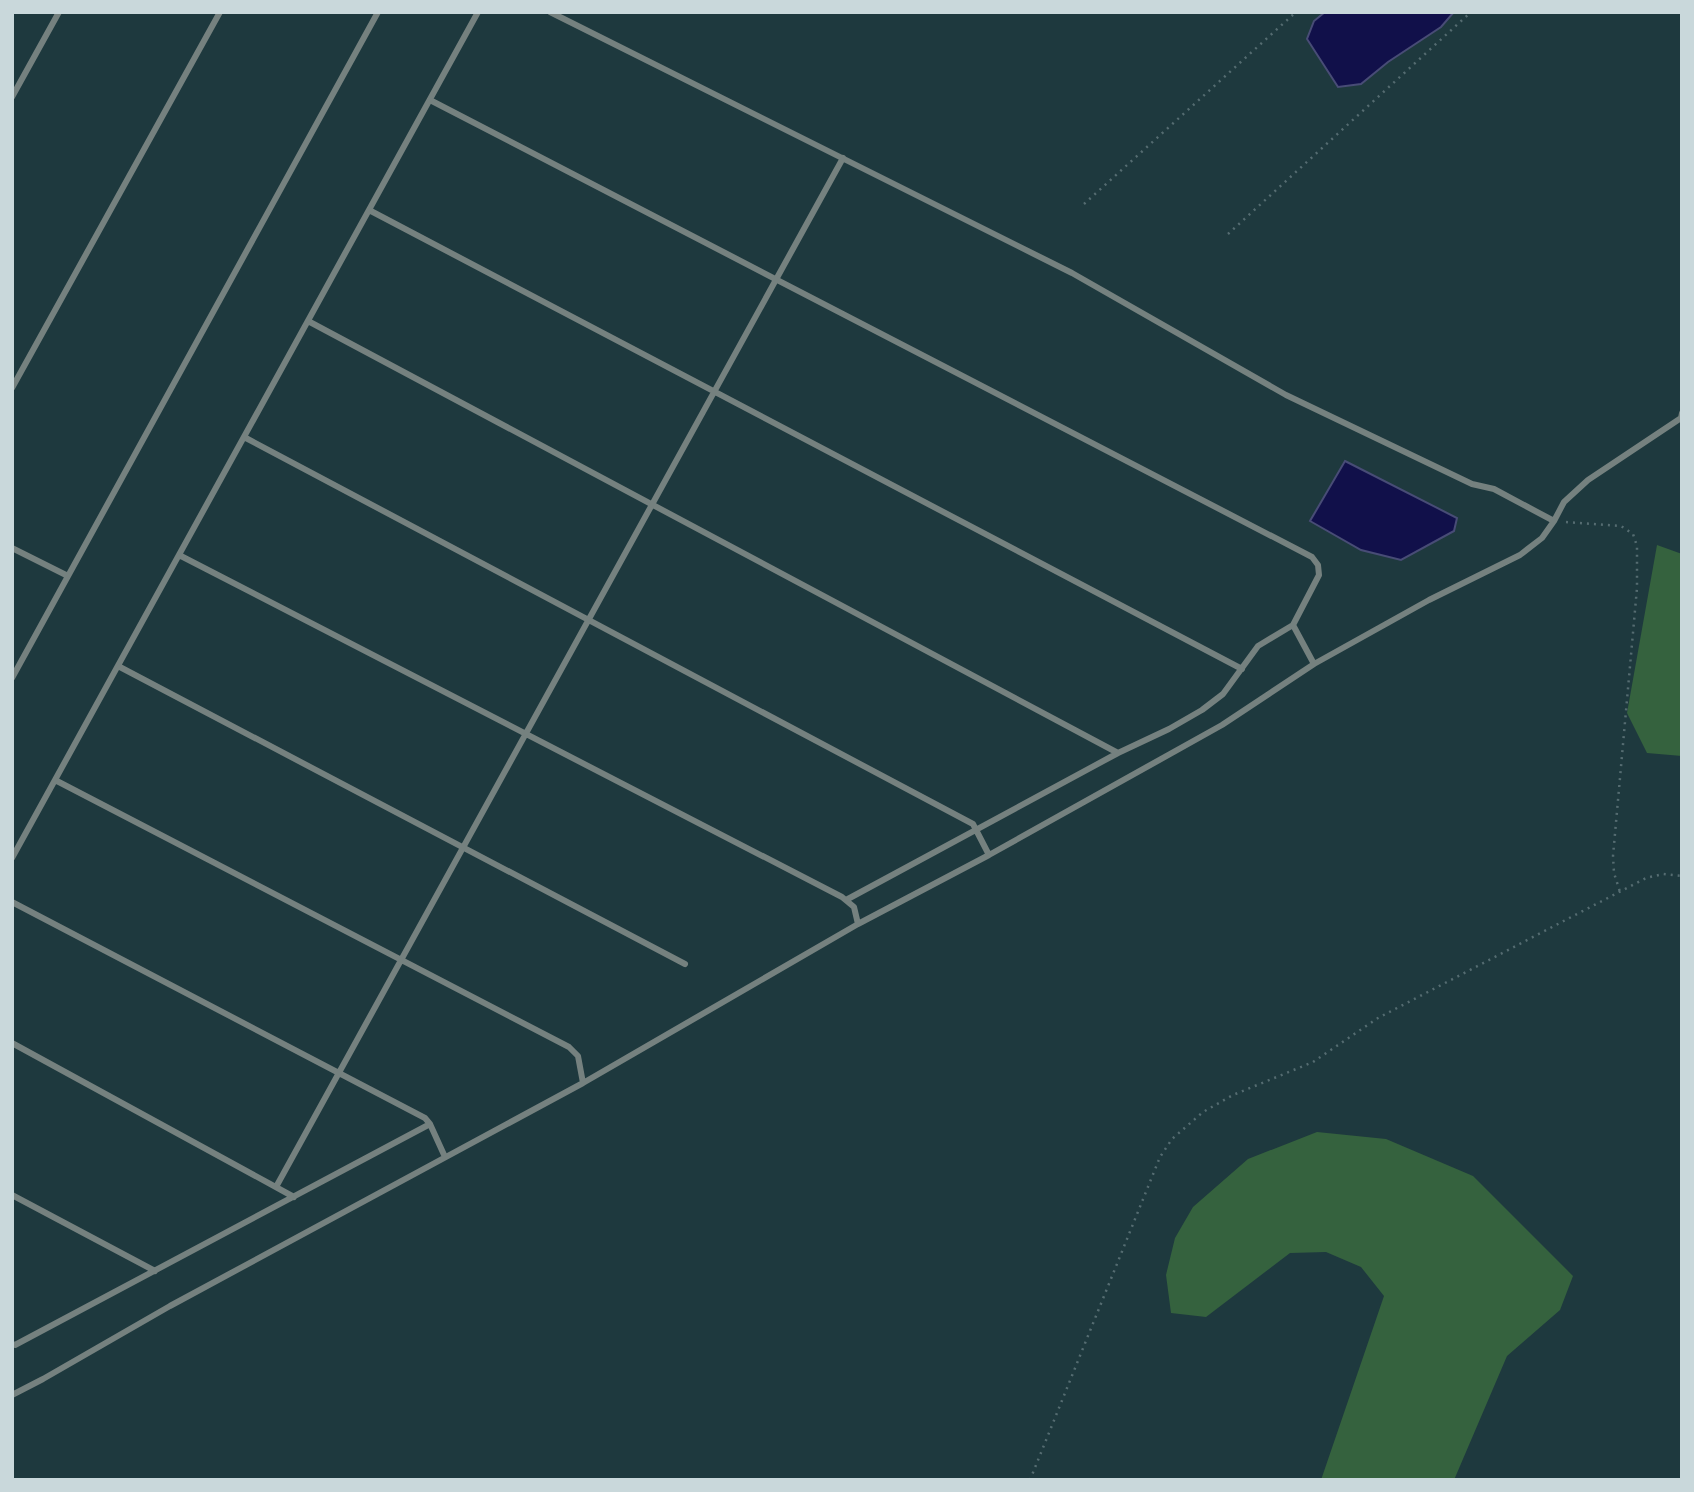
<svg xmlns="http://www.w3.org/2000/svg" width="1694" height="1492" viewBox="0 0 1694 1492" font-family="Overpass,sans-serif">
	<style>
		.green { fill: #35623e }
		.water { fill: #11104a; stroke: #484c76; stroke-width: 2 }
		.lines { fill: none; stroke-linecap: round; stroke-linejoin: round }
		.path { stroke: #556c71; stroke-width: 2.5; stroke-dasharray: 2 5; stroke-linecap: butt }
		.lane { stroke: #75817f; stroke-width: 6 }
	</style>
	<rect width="100%" height="100%" fill="#1e393e"/>
	<!-- green -->
	<path class="green" d="M1657,545L1682,554V756L1647,753L1627,713Z
		M1317,1132L1386,1139L1473,1176L1573,1276L1560,1310L1507,1356L1454,1480H1321L1384,1296L1361,1267L1326,1252L1290,1253L1206,1317L1171,1313L1166,1275L1175,1238L1193,1207L1248,1159Z"/>
	<!-- water -->
	<path class="water" d="M1325,12H1454L1441,27L1388,62L1361,84L1338,87L1307,39L1314,21Z
		M1345,461L1457,518L1454,531L1401,560L1361,550L1310,521Z"/>
	<g class="lines">
		<!-- path -->
		<path class="path" d="M1084,204L1296,12
			M1228,234L1471,12
			M1566,522L1621,526L1633,534L1637,546V588L1613,856L1614,873L1620,892
			M1030,1480L1160,1157L1172,1139L1203,1112L1233,1095L1313,1062L1378,1018L1646,878L1663,874L1682,876"/>
		<!-- lane -->
		<path class="lane" d="M550,12L1072,273L1286,395L1472,484L1494,489L1554,521
			M12,97L59,12
			M430,100L1312,557L1318,565L1319,575L1293,625L1258,646L1223,694L1202,710L1169,729L1118,753L846,900
			M369,210L1242,669
			M308,321L1118,753
			M12,388L220,12
			M244,437L973,824L989,855
			M12,548L68,576
			M179,555L842,897L854,907L858,924
			M1293,625L1314,664
			M118,666L685,964
			M12,678L378,12
			M55,780L569,1047L578,1056L583,1083
			M12,858L478,12
			M12,902L425,1118L430,1124L445,1157
			M12,1043L294,1197
			M276,1187L843,158
			M12,1195L155,1271
			M12,1344L15,1345L430,1124
			M12,1395L43,1379L170,1306L583,1083L858,924L989,855L1222,725L1314,664L1429,600L1520,555L1542,538L1554,521L1564,502L1588,480L1681,418L1682,413"/>
	</g>
	<!-- border -->
	<rect width="1694" height="1492" fill="none" stroke="#c9d8db" stroke-width="28"/>
</svg>
